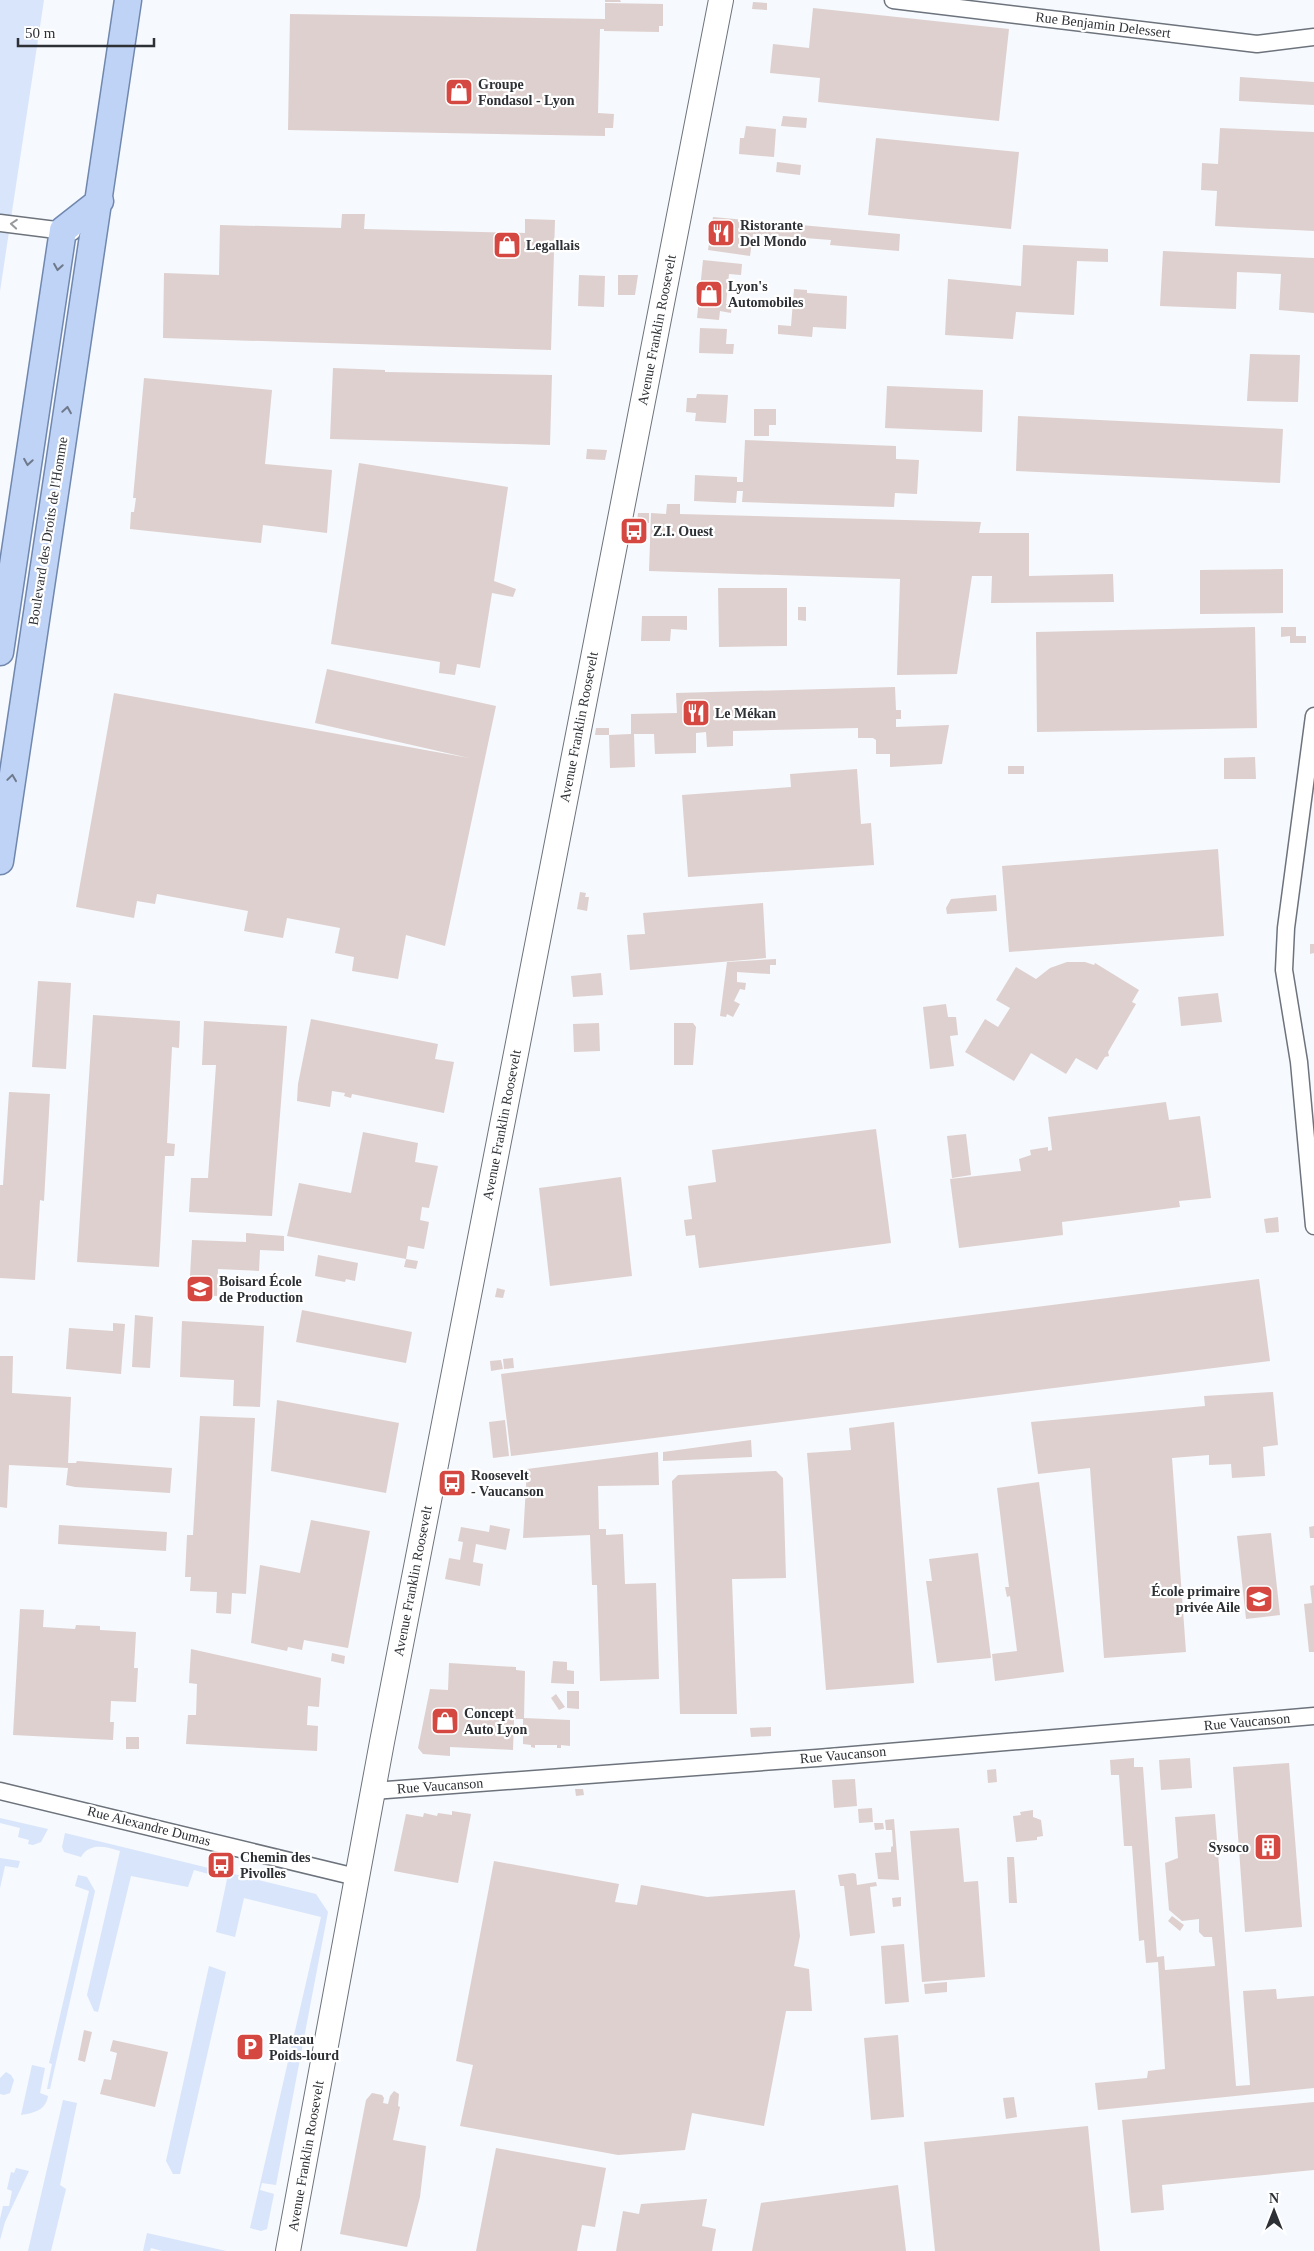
<svg xmlns="http://www.w3.org/2000/svg" width="1314" height="2251" viewBox="0 0 1314 2251" font-family="Georgia,serif">
	<style>
		.green { fill: #d8e5fb }
		.building { fill: #ded0ce }
		.lines { fill: none; stroke-linecap: round; stroke-linejoin: round }
		.street-casing { stroke: #6d737c; stroke-width: 19 }
		.secondary-casing { stroke: #6d737c; stroke-width: 26 }
		.primary-casing { stroke: #7087ae; stroke-width: 29 }
		.street { stroke: #fff; stroke-width: 16 }
		.secondary { stroke: #fff; stroke-width: 24 }
		.primary { stroke: #bfd3f6; stroke-width: 26 }
		.oneway { stroke: #96989a }
		.oneway2 { stroke: #6f798b }
		.labels { text-anchor: middle; dominant-baseline: central; stroke-width: 4.5; stroke-linejoin: round; paint-order: stroke }
		.street-label { font-size: 14px; fill: #2d3034; stroke: #fff }
		.poi-label { font-size: 14px; font-weight: bold; fill: #2d3034; stroke: #fff; text-anchor: start }
	</style>
	<rect width="100%" height="100%" fill="#f6f9fd"/>
	<!-- green -->
	<path class="green" d="M0,0H44L0,291Z
		M0,1818L48,1829L41,1842L33,1845L28,1844L29,1840L18,1837L20,1828L0,1823Z
		M65,1833L316,1894L328,1912L276,2185L262,2183L260,2190L274,2194L267,2229L261,2231L250,2228L321,1917L244,1898L235,1937L216,1932L227,1879L194,1870L188,1887L131,1876L98,2012L94,2011L87,1995L120,1851C106,1847 90,1842 81,1857L64,1852L62,1847Z
		M0,1858L20,1861L18,1868L5,1866L0,1888Z
		M78,1875L87,1877L95,1891L50,2089H47L52,2064L49,2063L89,1891L75,1886Z
		M209,1966L226,1972L180,2174H173L166,2161Z
		M32,2065L45,2068L40,2093L48,2096C46,2110 34,2113 21,2115Z
		M6,2072L11,2075L14,2080L10,2093L4,2095L0,2094V2078Z
		M63,2100L77,2103L60,2185L66,2189L51,2251H28Z
		M16,2168L29,2171L5,2222L0,2240V2219L3,2206H9L12,2191L7,2189L11,2172L14,2173Z
		M147,2233L226,2251H162L151,2248L150,2251H143Z"/>
	<!-- building -->
	<path class="building" d="M605,0H620L621,2H605Z
		M753,2L767,3V10L752,9Z
		M605,3L663,4V26H659V32L604,31V29H600L598,113L614,114L613,128H605V136L288,130L290,14L605,19Z
		M813,8L1009,29L999,121L818,102L820,78L770,73L773,44L809,48Z
		M1240,77L1314,82V105L1239,101Z
		M783,116L807,118L806,128L781,126Z
		M746,126L776,129L774,157L739,154L740,138H744Z
		M1220,128L1314,132V231L1215,226L1217,191L1201,190L1202,163L1218,164Z
		M876,138L1019,152L1011,229L868,215Z
		M777,162L801,165L800,175L776,172Z
		M342,214H365L364,229L525,233V219L555,220L551,350L163,338L164,273L219,275L220,225L341,228Z
		M713,217L900,234L899,251L830,245L831,240L753,234L750,256L708,250Z
		M1023,245L1108,249V262L1077,261L1074,315L1016,312L1013,339L945,335L948,279L1021,286Z
		M1163,251L1314,258V313L1279,310L1281,274L1237,272L1236,309L1160,306Z
		M703,260L742,264L741,275L729,274L726,304H732L731,313L720,311L719,320L697,318Z
		M579,275L605,276L604,307L578,306Z
		M618,275H638L635,295H618Z
		M794,289L807,290V293L847,296L846,329L813,327L812,337L778,334V325L791,326Z
		M700,328L727,329L726,344H734L733,354L699,353Z
		M1250,354L1300,355L1298,402L1247,401Z
		M333,368L385,370V372L552,375L550,445L330,439Z
		M144,378L272,390L265,464L332,470L327,533L263,525L261,543L130,529L131,512H134L136,498H133Z
		M887,386L983,390L982,432L885,428Z
		M697,394L728,395L726,423L695,421L696,413L686,412L687,398H696Z
		M754,409H776V425H769V436H754Z
		M1018,416L1283,429L1280,483L1016,471Z
		M745,440L896,446V459L919,460L917,494L895,493L894,507L742,502L743,491H737L736,503L694,501L695,475L737,477V482H743Z
		M587,449L607,450L605,460L586,459Z
		M359,463L508,487L494,581L516,589L513,597L492,593L480,668L457,664L455,675L439,673L440,662L331,644Z
		M667,504H680V514L981,522L979,533H1029V576L1113,574L1114,602L991,603L992,576H972L957,674L897,675L900,579L649,571L651,513L666,514Z
		M638,513H649V523H637Z
		M1283,569V613L1200,614V570Z
		M718,588H787V646L719,647Z
		M798,607H806V621L798,620Z
		M642,616H687V630L671,629L670,641H641Z
		M1255,627L1257,728L1037,732L1036,632Z
		M1281,627H1296V636H1306V643H1290V636L1281,637Z
		M327,669L496,706L445,946L406,935L398,979L352,971L354,957L335,953L340,928L287,918L283,938L244,931L248,911L157,894L155,904L137,901L134,918L76,907L114,693L469,758L315,723Z
		M895,687L896,710H901V719H896V727L949,725L942,764L890,767V754H876V740L873,738H858V728L733,731V746L707,747L706,732L696,733V753L655,754L654,734H634L635,767L610,768L609,735H595L596,728H609V735L631,734V714L677,713L676,693Z
		M1255,757L1256,779H1224V758Z
		M1008,766H1024V774H1008Z
		M857,769L861,824L871,823L874,865L688,877L682,795L791,787L790,774Z
		M1218,849L1224,936L1009,952L1002,866Z
		M580,892L586,893L585,897H589L587,911L577,909Z
		M996,895L997,911L947,914L946,908L951,899Z
		M763,903L766,958L630,970L627,935L645,934L643,913Z
		M1310,944H1314V953L1310,954Z
		M776,959V965H770V974L737,972V982L746,983L745,990L740,989L734,1001L740,1004L733,1017L727,1014L726,1017L720,1016L727,962Z
		M1067,962H1085L1094,965L1095,963L1139,990L1132,1002L1136,1004L1108,1052L1109,1056L1105,1057L1097,1070L1076,1058L1066,1074L1031,1053L1014,1081L965,1052L985,1019L998,1027L1010,1008L996,1000L1016,967L1036,979L1050,968Z
		M601,973L603,995L573,997L571,976Z
		M38,981L71,983L66,1069L32,1067Z
		M1218,993L1222,1022L1181,1026L1178,997Z
		M946,1004L948,1017H956L958,1035L950,1036L954,1066L930,1069L923,1007Z
		M93,1015L180,1021L179,1048L172,1047L167,1143L175,1144L174,1156H165L159,1267L77,1262Z
		M311,1019L438,1044L435,1059L454,1062L444,1113L352,1094L351,1098L344,1096L345,1093L332,1091L330,1107L297,1101L298,1084Z
		M204,1021L287,1026L272,1216L189,1212L191,1178H208L216,1065H202Z
		M599,1023L600,1051L574,1052L573,1024Z
		M674,1023H693L696,1027L693,1065H674Z
		M9,1092L50,1094L44,1201L40,1200L35,1280L0,1278V1185H3Z
		M1166,1102L1169,1120L1200,1116L1211,1198L1179,1201L1180,1207L1062,1222L1063,1235L959,1248L950,1179L1021,1171L1019,1159L1031,1155L1030,1150L1048,1147V1151L1052,1150L1048,1117Z
		M876,1129L891,1243L699,1268L695,1235L686,1236L684,1220L692,1219L688,1186L716,1182L712,1150Z
		M363,1132L418,1143L415,1162L438,1166L429,1208L422,1207L420,1220L429,1222L424,1249L408,1246L406,1259L287,1236L299,1183L351,1193Z
		M966,1134L971,1175L952,1178L947,1136Z
		M621,1177L632,1276L550,1286L539,1188Z
		M1278,1217L1279,1232L1266,1233L1264,1219Z
		M246,1233L284,1236V1251L260,1250L259,1271L218,1269L217,1296L189,1294L192,1240L246,1242Z
		M318,1255L358,1263L355,1281L346,1279L345,1282L315,1276Z
		M406,1259L418,1261L416,1269L404,1267Z
		M1259,1279L1270,1361L511,1456L501,1374Z
		M497,1288L505,1290L503,1298L495,1297Z
		M302,1310L412,1332L406,1363L296,1342Z
		M135,1315L153,1317L150,1368L132,1367Z
		M182,1321L264,1326L260,1407L233,1406L234,1380L180,1377Z
		M113,1323L125,1324L121,1374L66,1369L69,1328L113,1331Z
		M0,1356H13L12,1393L71,1397L68,1463H76L77,1461L172,1468L170,1493L75,1487L66,1485L68,1468L9,1465L7,1508L0,1507Z
		M513,1358L514,1368L504,1369L503,1359Z
		M501,1360L503,1369L491,1371L490,1361Z
		M1273,1392L1278,1445L1263,1447L1265,1476L1232,1478L1231,1464L1209,1465V1455L1172,1458L1186,1652L1104,1658L1090,1468L1038,1474L1031,1422L1205,1406L1204,1396Z
		M277,1400L399,1423L386,1493L271,1471Z
		M200,1416L255,1418L246,1594L232,1593L231,1614L216,1613L217,1592L190,1591L191,1577H185L187,1535H193Z
		M505,1420L509,1456L493,1458L489,1422Z
		M894,1422L914,1683L826,1690L807,1453L851,1450L849,1428Z
		M751,1440L752,1457L663,1461V1452Z
		M658,1452L659,1485L598,1486L599,1529H606V1535L623,1534L625,1584L656,1583L659,1679L600,1681L597,1585H592L590,1535L523,1538L527,1469Z
		M776,1471L783,1478L786,1578L732,1579L737,1714H680L672,1481L678,1475Z
		M1039,1482L1064,1672L995,1681L992,1654L1017,1651L1010,1596L1007,1597L1005,1587H1009L997,1488Z
		M311,1520L370,1531L348,1648L304,1640L302,1650L288,1647L287,1651L251,1643L260,1565L300,1573Z
		M59,1525L167,1532L166,1551L58,1544Z
		M490,1525L510,1529L506,1550L476,1544L473,1562L483,1564L480,1586L445,1579L449,1558L460,1560L463,1542L458,1541L461,1527L489,1532Z
		M1314,1526V1538H1310L1309,1527Z
		M1271,1533L1280,1615L1246,1619L1237,1536Z
		M978,1553L991,1658L937,1663L926,1581H932L929,1559Z
		M1314,1585V1652H1309L1304,1604L1312,1603L1310,1586Z
		M20,1609L44,1610L43,1627L75,1629L76,1625L100,1626V1630L136,1632L134,1668H138L136,1702L111,1701L110,1722H114L113,1740L13,1735Z
		M191,1649L321,1678L319,1707L308,1706L307,1725L318,1726L317,1751L186,1744L188,1715H196L197,1684L189,1683Z
		M332,1653L345,1656L344,1664L331,1661Z
		M553,1661L567,1662V1670L574,1671V1684L551,1683Z
		M449,1663L516,1667V1670L525,1671L524,1718L570,1720V1746L561,1745V1748H557V1745H535V1748L531,1747V1745L523,1744V1719H514L513,1750L450,1747V1756L423,1754L418,1748L430,1689L448,1690Z
		M567,1691H579V1709L567,1708Z
		M556,1694L565,1707L559,1710L551,1698Z
		M771,1727V1736L751,1737L750,1728Z
		M126,1737H139V1749H126Z
		M1134,1758V1767H1143L1157,1957L1164,1956L1165,1970L1215,1966L1212,1937H1204L1199,1932V1919L1182,1921L1169,1910L1165,1863L1178,1858L1175,1817L1215,1814L1236,2086L1250,2085L1243,1991L1276,1989L1277,1999L1314,1996V2088L1098,2110L1095,2083L1147,2078L1148,2071L1165,2069L1158,1962L1146,1963L1144,1940L1139,1941L1132,1846H1124L1119,1775H1111L1110,1760Z
		M1190,1758L1192,1788L1161,1790L1159,1760Z
		M1289,1763L1302,1927L1245,1932L1233,1767Z
		M996,1769L997,1782L988,1783L987,1770Z
		M855,1779L857,1806L834,1808L832,1780Z
		M575,1789H583L584,1795L576,1796Z
		M872,1808L873,1822L859,1823L858,1809Z
		M1033,1810V1817L1041,1820L1043,1836L1037,1837V1840L1016,1842L1013,1816L1021,1815L1020,1812Z
		M452,1811L471,1814L458,1883L394,1871L406,1814L423,1817L424,1813L437,1816L438,1813L452,1815Z
		M894,1819L899,1880L878,1879L875,1853L891,1852V1847L893,1846L892,1830H886L885,1820Z
		M874,1823H883L884,1829L875,1830Z
		M959,1828L964,1882L978,1881L985,1977L922,1982L910,1831Z
		M1007,1857H1014L1017,1903H1009Z
		M494,1861L619,1884L615,1902L637,1905L641,1885L707,1897L795,1890L800,1936L794,1966L809,1969L812,2011H786L764,2126L692,2113L685,2150L618,2155L460,2126L473,2065L456,2061Z
		M853,1873L856,1874L857,1885L876,1882L877,1886L870,1887L875,1933L850,1936L844,1886H840L838,1875Z
		M901,1897V1906L893,1907L892,1898Z
		M1172,1916L1184,1925L1180,1931L1168,1921Z
		M904,1944L909,2002L885,2004L881,1946Z
		M947,1982V1992L925,1994L924,1984Z
		M84,2030L92,2032L85,2062L78,2060Z
		M898,2035L904,2117L871,2120L864,2038Z
		M113,2040L168,2052L155,2107L100,2094L104,2079L111,2080L117,2053L110,2051Z
		M394,2091L399,2094L398,2106L400,2107L393,2140L426,2146L420,2197L407,2247L340,2234L366,2100L372,2093L382,2095L384,2098L383,2103L388,2104L390,2096Z
		M1014,2097L1017,2117L1006,2119L1003,2098Z
		M1314,2102V2170L1162,2185L1164,2210L1131,2213L1122,2120Z
		M1088,2126L1100,2251H935L924,2142Z
		M496,2148L606,2168L595,2227L582,2225L577,2251H476Z
		M898,2185L906,2251H752L761,2203Z
		M707,2199L702,2226L716,2229L712,2251H616L623,2211L639,2214L641,2204Z"/>
	<g class="lines">
		<defs>
			<path id="street" d="M893,0L1257,44L1314,37
				M0,223L72,232
				M1314,716L1286,928L1284,970L1299,1062L1314,1226
				M0,1791L356,1877
				M373,1791L817,1758L1314,1716"/>
			<path id="secondary" d="M288,2251L382,1742L721,0"/>
			<path id="primary" d="M0,652L63,230L100,201
				M0,861C41,574 88,287 128,0"/>
		</defs>
		<!-- street casing -->
		<use href="#street" class="street-casing"/>
		<!-- secondary casing -->
		<use href="#secondary" class="secondary-casing"/>
		<!-- primary casing -->
		<use href="#primary" class="primary-casing"/>
		<!-- street -->
		<use href="#street" class="street"/>
		<!-- secondary -->
		<use href="#secondary" class="secondary"/>
		<!-- primary -->
		<use href="#primary" class="primary"/>
	</g>
	<!-- one-way arrows -->
	<defs><path id="oneway-chevron" d="M-2-3.5L2.5 0L-2 3.5" fill="none" stroke-width="1.6" stroke-linecap="round" stroke-linejoin="round" transform="scale(1.25)"/></defs>
	<use class="oneway" href="#oneway-chevron" transform="translate(14 224) rotate(-175)"/>
	<g class="oneway2">
		<use href="#oneway-chevron" transform="translate(58 267) rotate(99)"/>
		<use href="#oneway-chevron" transform="translate(67 410) rotate(-81)"/>
		<use href="#oneway-chevron" transform="translate(28 462) rotate(99)"/>
		<use href="#oneway-chevron" transform="translate(12 778) rotate(-82)"/>
	</g>
	<!-- icons -->
	<defs>
		<symbol id="shop-square" viewBox="-11 -11 22 22"><rect x="-9" y="-9" width="18" height="18" rx="4" fill="#d54741" stroke="#fff"/><path d="M-5-2.5h2.3a2.7 3.5 0 0 1 5.4 0H5L5.5 6h-11ZM-1.5-2.5h3a1.5 2.3 0 0 0-3 0Z" fill="#fff"/></symbol>
		<symbol id="restaurant-square" viewBox="-11 -11 22 22"><rect x="-9" y="-9" width="18" height="18" rx="4" fill="#d54741" stroke="#fff"/><path d="M-5-6h1v4h1v-4h1v4h1v-4h1v5L-1.5 .5V6h-2V.5L-5-1ZM5-6V6H3V1.5H1.5Q1.5-4 5-6Z" fill="#fff"/></symbol>
		<symbol id="bus-square" viewBox="-11 -11 22 22"><rect x="-9" y="-9" width="18" height="18" rx="4" fill="#d54741" stroke="#fff"/><path d="M-5-6H5V4H4V6H2V4H-2V6H-4V4H-5ZM-3.5-4V0h7V-4ZM-3.5 1.2v1.5H-2V1.2ZM2 1.2v1.5H3.5V1.2Z" fill="#fff"/></symbol>
		<symbol id="school-square" viewBox="-11 -11 22 22"><rect x="-9" y="-9" width="18" height="18" rx="4" fill="#d54741" stroke="#fff"/><path d="M0-5L7-2L0 1L-7-2ZM-4 1L0 2.5L4 1V4Q0 6-4 4Z" fill="#fff"/></symbol>
		<symbol id="building-square" viewBox="-11 -11 22 22"><rect x="-9" y="-9" width="18" height="18" rx="4" fill="#d54741" stroke="#fff"/><path d="M-4-6H4V6H1V3H-1V6H-4ZM-2.5-4.3h1.7v1.8h-1.7ZM.8-4.3h1.7v1.8H.8ZM-2.5-1h1.7V.8h-1.7ZM.8-1h1.7V.8H.8Z" fill="#fff"/></symbol>
		<symbol id="parking-square" viewBox="-11 -11 22 22"><rect x="-9" y="-9" width="18" height="18" rx="4" fill="#d54741" stroke="#fff"/><path d="M-3.5-5.5H1a3.5 3.5 0 0 1 0 7H-1V5.5H-3.5ZM-1-3.4V-.6H.8a1.4 1.4 0 0 0 0-2.8Z" fill="#fff"/></symbol>
	</defs>
	<g fill-rule="evenodd">
		<use href="#shop-square" x="443" y="76" width="32" height="32"/>
		<use href="#restaurant-square" x="705" y="217" width="32" height="32"/>
		<use href="#shop-square" x="491" y="229" width="32" height="32"/>
		<use href="#shop-square" x="693" y="278" width="32" height="32"/>
		<use href="#bus-square" x="618" y="515" width="32" height="32"/>
		<use href="#restaurant-square" x="680" y="697" width="32" height="32"/>
		<use href="#school-square" x="184" y="1273" width="32" height="32"/>
		<use href="#bus-square" x="436" y="1467" width="32" height="32"/>
		<use href="#school-square" x="1243" y="1583" width="32" height="32"/>
		<use href="#shop-square" x="429" y="1705" width="32" height="32"/>
		<use href="#building-square" x="1252" y="1831" width="32" height="32"/>
		<use href="#bus-square" x="205" y="1849" width="32" height="32"/>
		<use href="#parking-square" x="234" y="2031" width="32" height="32"/>
	</g>
	<g class="labels">
		<!-- street labels -->
		<g class="street-label">
			<text transform="translate(1103 25) rotate(7)">Rue Benjamin Delessert</text>
			<text transform="translate(657 330) rotate(-79)">Avenue Franklin Roosevelt</text>
			<text transform="translate(48 531) rotate(-81)">Boulevard des Droits de l'Homme</text>
			<text transform="translate(579 727) rotate(-79)">Avenue Franklin Roosevelt</text>
			<text transform="translate(502 1125) rotate(-79)">Avenue Franklin Roosevelt</text>
			<text transform="translate(413 1581) rotate(-79)">Avenue Franklin Roosevelt</text>
			<text transform="translate(1247 1722) rotate(-5)">Rue Vaucanson</text>
			<text transform="translate(843 1755) rotate(-5)">Rue Vaucanson</text>
			<text transform="translate(440 1786) rotate(-4)">Rue Vaucanson</text>
			<text transform="translate(149 1826) rotate(14)">Rue Alexandre Dumas</text>
			<text transform="translate(306 2156) rotate(-80)">Avenue Franklin Roosevelt</text>
		</g>
		<!-- poi labels -->
		<g class="poi-label">
			<text x="478" y="84">Groupe<tspan x="478" dy="16">Fondasol - Lyon</tspan></text>
			<text x="740" y="225">Ristorante<tspan x="740" dy="16">Del Mondo</tspan></text>
			<text x="526" y="245">Legallais</text>
			<text x="728" y="286">Lyon's<tspan x="728" dy="16">Automobiles</tspan></text>
			<text x="653" y="531">Z.I. Ouest</text>
			<text x="715" y="713">Le Mékan</text>
			<text x="219" y="1281">Boisard École<tspan x="219" dy="16">de Production</tspan></text>
			<text x="471" y="1475">Roosevelt<tspan x="471" dy="16">- Vaucanson</tspan></text>
			<text x="1240" y="1591" text-anchor="end">École primaire<tspan x="1240" dy="16">privée Aile</tspan></text>
			<text x="464" y="1713">Concept<tspan x="464" dy="16">Auto Lyon</tspan></text>
			<text x="1249" y="1847" text-anchor="end">Sysoco</text>
			<text x="240" y="1857">Chemin des<tspan x="240" dy="16">Pivolles</tspan></text>
			<text x="269" y="2039">Plateau<tspan x="269" dy="16">Poids-lourd</tspan></text>
		</g>
	</g>
	<!-- north arrow -->
	<g transform="translate(1274 2211)" stroke="#ffffff" stroke-width="4" paint-order="stroke">
	<path d="M0-4L9 19L0 12L-9 19Z" fill="#2d3034"/>
	<text y="-8" font-size="14" font-weight="bold" text-anchor="middle" fill="#2d3034">N</text>
	</g>
	<!-- scale -->
	<path d="M18 38v8h136v-8" fill="none" stroke="#2d3034" stroke-width="2.5"/>
	<text x="25" y="38" font-size="15" fill="#2d3034" stroke="#ffffff" stroke-width="4" paint-order="stroke">50 m</text>
</svg>
